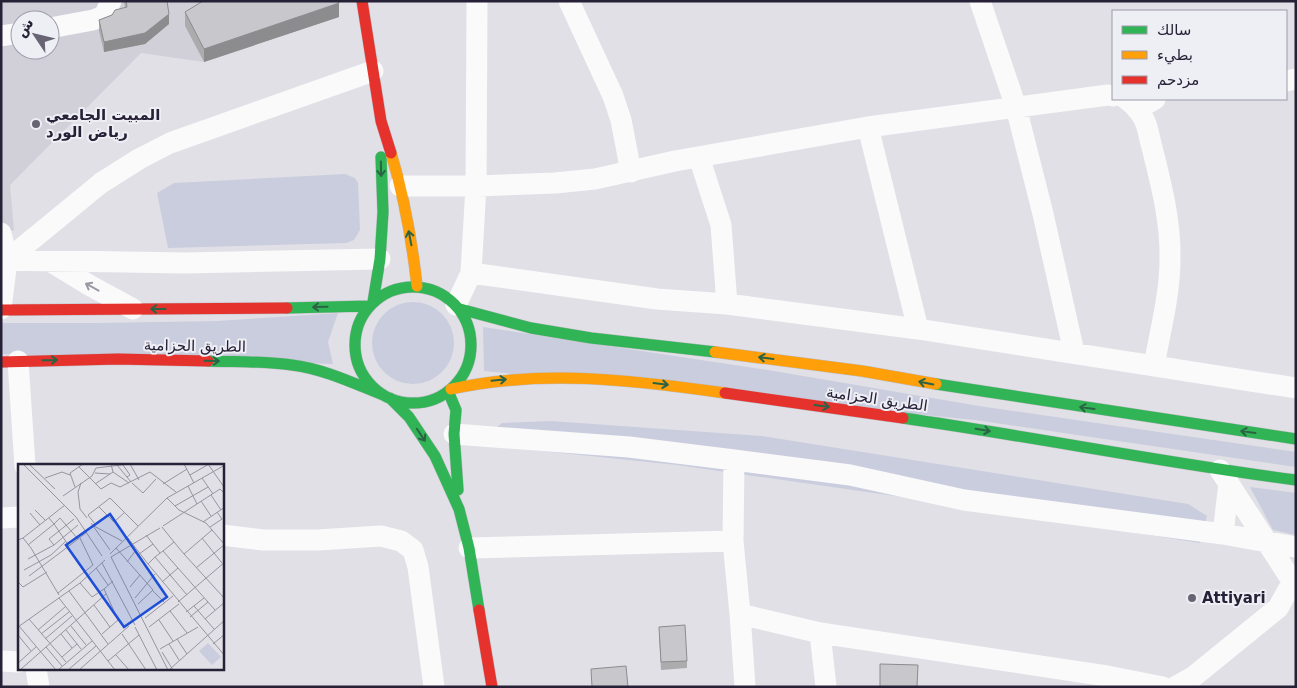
<svg xmlns="http://www.w3.org/2000/svg" width="1297" height="688" viewBox="0 0 1297 688" font-family="'DejaVu Sans',Cairo,sans-serif">
	<style>
		.built { fill: #d1d0d9; fill-rule: evenodd }
		.green { fill: #cacdde }
		.lines { fill: none; stroke-linecap: round; stroke-linejoin: round }
		.fast-casing { stroke: #bfbdc5; stroke-width: 12 }
		.slow-casing { stroke: #bfbdc5; stroke-width: 12 }
		.jam-casing { stroke: #bfbdc5; stroke-width: 12 }
		.street { stroke: #fafafb; stroke-width: 21 }
		.fast { stroke: #30b455; stroke-width: 11 }
		.slow { stroke: #ff9f0a; stroke-width: 11 }
		.jam { stroke: #e5322d; stroke-width: 11 }
		.wall { fill: #acacaf }
		.shaded-wall { fill: #8c8c8f }
		.building { fill: #c8c8cc; stroke: #8c8c8f }
		.oneway { stroke: #2b6344 }
		.oneway2 { stroke: #9b98a3 }
		.poi-dot { fill: #686474; stroke: #eeeef5; stroke-width: 2 }
		.labels { text-anchor: middle; dominant-baseline: central; stroke-width: 4; stroke-linejoin: round; paint-order: stroke }
		.poi-label { font-size: 15px; font-weight: bold; fill: #272137; stroke: #eeeef5; text-anchor: start }
		.street-label { font-size: 15px; fill: #272137; stroke: #eeeef5 }
		.inset-road { fill: none; stroke: #9794a0; stroke-width: 1 }
		.view { fill: #1d4ed8; fill-opacity: 0.15; stroke: #1d4ed8; stroke-width: 2.5 }
		.inset-edge { fill: none; stroke: #272137; stroke-width: 2.5 }
	</style>
	<rect width="100%" height="100%" fill="#e1e0e6"/>
	<!-- built -->
	<path class="built" d="M1,1H226L185,26L204,62L141,53L10,185L14,230L1,236ZM20,20H50V50H20Z"/>
	<!-- green -->
	<path class="green" d="M345,174L355,178L358,183L360,230L354,240L346,243L168,248L157,193L174,183Z
		M372 343a41 41 0 1 1 82 0a41 41 0 1 1-82 0Z
		M338,313L328,342L333,364L1,354V323H98L217,321Z
		M483,327L768,370L979,406L1296,452V467L975,420L484,371Z
		M551,421L762,436L1188,504L1207,516L1200,543L958,505L677,465L475,444L502,423Z
		M1250,487L1296,493V535L1273,530Z"/>
	<g class="lines">
		<defs>
			<path id="fast" d="M355 345a58 58 0 1 1 116 0a58 58 0 1 1-116 0Z
				M373,302L380,259L383,212L381,157
				M287,308L369,306
				M460,309L531,328L591,338L715,352
				M208,361C236,362 264,361 292,365C324,369 353,383 383,395
				M936,384L1296,439
				M448,391L456,410L454,434L458,490
				M390,398L409,417L435,456L459,509L469,548L479,610
				M903,418C1035,437 1165,463 1296,480"/>
			<path id="slow" d="M391,153C404,196 412,241 417,286
				M715,352L862,371L936,384
				M451,389C543,369 633,380 725,393"/>
			<path id="jam" d="M362,1L381,121L391,153
				M1,310L287,308
				M1,362L118,359L208,361
				M725,393L903,418
				M479,610L492,687"/>
		</defs>
		<!-- fast casing -->
		<use href="#fast" class="fast-casing"/>
		<!-- slow casing -->
		<use href="#slow" class="slow-casing"/>
		<!-- jam casing -->
		<use href="#jam" class="jam-casing"/>
		<!-- street -->
		<path class="street" d="M569,1L613,96L621,120L631,172
			M980,1L1016,107L1043,214L1074,352
			M50,28L93,20L104,16L111,1
			M1,36L20,33
			M1286,81L1296,79
			M1126,99C1136,106 1143,114 1147,127C1157,170 1171,214 1170,259C1170,295 1160,331 1154,366
			M1137,109L1155,99
			M868,127L918,329
			M699,157L721,225L727,304
			M400,186H476L555,183L595,179L675,161L868,127L1108,95L1113,96
			M1,233L7,260L1,309
			M1,260L185,263L380,259
			M7,260L101,183L139,159L170,143L373,71
			M53,263L89,285L133,309
			M471,273L657,299L727,304L918,329L1296,388
			M456,305L471,273L476,186L477,1
			M18,361L25,466
			M454,434L629,447L734,460L850,475L964,500L1223,534L1296,547
			M734,460L733,541L740,614L820,633L1107,676L1163,687
			M1220,470L1296,587
			M1,518L19,517
			M1223,534L1229,483
			M222,535L263,540H318L381,536L401,541L413,550L418,567L434,687
			M469,548L733,541
			M740,614L745,687
			M820,633L826,687
			M1,661L19,662
			M36,669L39,687
			M1175,687L1193,677L1278,608L1292,583"/>
		<!-- fast -->
		<use href="#fast" class="fast"/>
		<!-- slow -->
		<use href="#slow" class="slow"/>
		<!-- jam -->
		<use href="#jam" class="jam"/>
	</g>
	<!-- wall -->
	<path class="wall" d="M124,1H167L169,24L145,44L104,52L99,31V20L112,15L125,8Z
		M185,12L339,17L204,62L185,26Z
		M659,634L687,661V668L661,670Z"/>
	<!-- shaded-wall -->
	<path class="shaded-wall" d="M339,3V17L204,62V49Z
		M169,14V24L145,44L104,52V42Z"/>
	<!-- building -->
	<path class="building" d="M126,1H167L169,14L145,33L104,42L99,20L112,15L115,10L127,7Z
		M203,1H339V3L204,49L185,12Z
		M685,625L687,661L661,662L659,627Z
		M880,664L918,665L917,687H880Z
		M626,666L628,687H592L591,669Z"/>
	<!-- one-way arrows -->
	<defs><path id="oneway-shaft" d="M-6 0H5M1.5-3L5.5 0L1.5 3" fill="none" stroke-width="1.6" stroke-linecap="round" stroke-linejoin="round" transform="scale(1.25)"/></defs>
	<g class="oneway">
		<use href="#oneway-shaft" transform="translate(381 169) rotate(89)"/>
		<use href="#oneway-shaft" transform="translate(410 238) rotate(-101)"/>
		<use href="#oneway-shaft" transform="translate(320 307) rotate(179)"/>
		<use href="#oneway-shaft" transform="translate(158 309) rotate(180)"/>
		<use href="#oneway-shaft" transform="translate(766 358) rotate(-173)"/>
		<use href="#oneway-shaft" transform="translate(50 360) rotate(-1)"/>
		<use href="#oneway-shaft" transform="translate(212 361) rotate(1)"/>
		<use href="#oneway-shaft" transform="translate(499 380) rotate(-6)"/>
		<use href="#oneway-shaft" transform="translate(926 383) rotate(-169)"/>
		<use href="#oneway-shaft" transform="translate(661 384) rotate(7)"/>
		<use href="#oneway-shaft" transform="translate(822 406) rotate(8)"/>
		<use href="#oneway-shaft" transform="translate(1087 408) rotate(-172)"/>
		<use href="#oneway-shaft" transform="translate(983 430) rotate(9)"/>
		<use href="#oneway-shaft" transform="translate(1248 432) rotate(-172)"/>
		<use href="#oneway-shaft" transform="translate(421 435) rotate(56)"/>
	</g>
	<use class="oneway2" href="#oneway-shaft" transform="translate(92 287) rotate(-151)"/>
	<!-- markers -->
	<g class="poi-dot">
		<circle cx="36" cy="124" r="5"/>
		<circle cx="1192" cy="598" r="5"/>
	</g>
	<g class="labels">
		<!-- poi labels -->
		<g class="poi-label">
			<text x="46" y="115">المبيت الجامعي<tspan x="46" dy="17">رياض الورد</tspan></text>
			<text x="1202" y="598">Attiyari</text>
		</g>
		<!-- street labels -->
		<g class="street-label">
			<text transform="translate(195 346) rotate(1)">الطريق الحزامية</text>
			<text transform="translate(877 399) rotate(8)">الطريق الحزامية</text>
		</g>
	</g>
	<!-- overview -->
	<g transform="translate(18 464)">
		<rect width="206" height="206" fill="#e1e0e6"/>
		<path d="M190,179L203,193L194,201L181,187Z" fill="#cacdde"/>
		<path class="inset-road" d="M5,0L58,53L84,92M11,0L37,25M93,0L95,8L111,19M112,0L121,16M166,0L176,19M190,0L206,23M99,1L113,18M105,1L112,11L109,13M61,3L83,25L93,19L102,23L132,8L158,28M77,9L92,10M172,11L191,0M27,14L44,8L52,11M184,14L195,30M63,19L60,28L62,45L69,54M114,19L125,29L138,15M77,20L95,8M145,20L169,5M170,22L179,40M57,23L52,9L65,0M193,31L203,46M45,32L74,12L78,4L111,0M149,34L161,46L188,59L207,81M183,37L193,52M157,42L190,23M17,46L28,57M12,49L22,61M89,51L96,58L107,48M42,54L36,60L51,82L69,68M42,54L60,75M185,58L207,43M73,59L92,86M77,60L70,51L92,34L120,62M76,62L104,77M145,62L202,25L207,30M144,63L156,78M192,63L204,55L199,48M72,64L89,51L81,43M194,66L166,90L207,135M128,71L142,89M5,74L47,41M110,74L130,100M184,74L204,99M0,76L5,74L13,84L41,131M10,81L36,60L31,54M36,81L31,75L56,55M98,84L135,126L120,140M145,87L137,93L169,131M92,90L149,34L207,1M121,90L135,80M166,90L156,78L145,87L197,146M93,93L142,64M93,93L150,206M137,93L130,100L207,192M10,95L36,81L60,61M109,98L118,86M84,99L117,161M78,104L90,121M178,104L206,81M6,106L33,91L48,77M11,112L51,82M0,118L5,123L29,108M144,118L160,104M62,119L74,133L86,125M112,123L122,111M51,127L90,180M135,127L147,139M40,129L75,101L62,74M41,134L97,206M117,134L137,110M160,138L207,98M76,141L92,163M176,142L196,165M152,147L169,169M168,148L186,134M172,153L190,138M127,154L155,132M11,155L48,198M187,155L207,138M141,156L155,177M1,162L38,206M53,162L68,181M0,163L62,119L87,96M117,163L139,206M131,163L161,140M20,166L47,143M48,166L63,185M23,170L51,148M43,170L54,184M84,170L100,156L86,125L95,117M104,170L128,206M0,171L13,187M27,175L54,152M159,175L169,190M151,180L161,196M195,180L207,170M28,183L44,202M142,185L180,163M144,188L155,206M98,191L111,206M44,193L59,180M90,197L121,171M0,199L18,183M152,205L207,156M2,206L88,130M40,206L74,177M50,206L78,182M61,206L111,162"/>
		<path class="view" d="M92,50L149,133L106,163L48,81Z"/>
		<rect width="206" height="206" class="inset-edge"/>
	</g>
	<!-- border -->
	<rect width="1297" height="688" fill="none" stroke="#272137" stroke-width="5"/>
	<!-- legend -->
	<rect x="1112" y="10" width="175" height="90" fill="#eeeef5" stroke="#9e9ca9"/>
	<rect x="1122" y="26" width="25" height="8" fill="#30b455" stroke="#9e9ca9"/>
	<text x="1157" y="35" font-size="15" fill="#272137">سالك</text>
	<rect x="1122" y="51" width="25" height="8" fill="#ff9f0a" stroke="#9e9ca9"/>
	<text x="1157" y="60" font-size="15" fill="#272137">بطيء</text>
	<rect x="1122" y="76" width="25" height="8" fill="#e5322d" stroke="#9e9ca9"/>
	<text x="1157" y="85" font-size="15" fill="#272137">مزدحم</text>
	<!-- north arrow -->
	<g transform="translate(35 35) rotate(305)"><circle r="24" fill="#eeeef5" stroke="#9e9ca9"/>
	<path d="M0-4L9 19L0 12L-9 19Z" fill="#686474"/>
	<text y="-8" font-size="14" font-weight="bold" text-anchor="middle" fill="#272137">ش</text>
	</g>
</svg>
